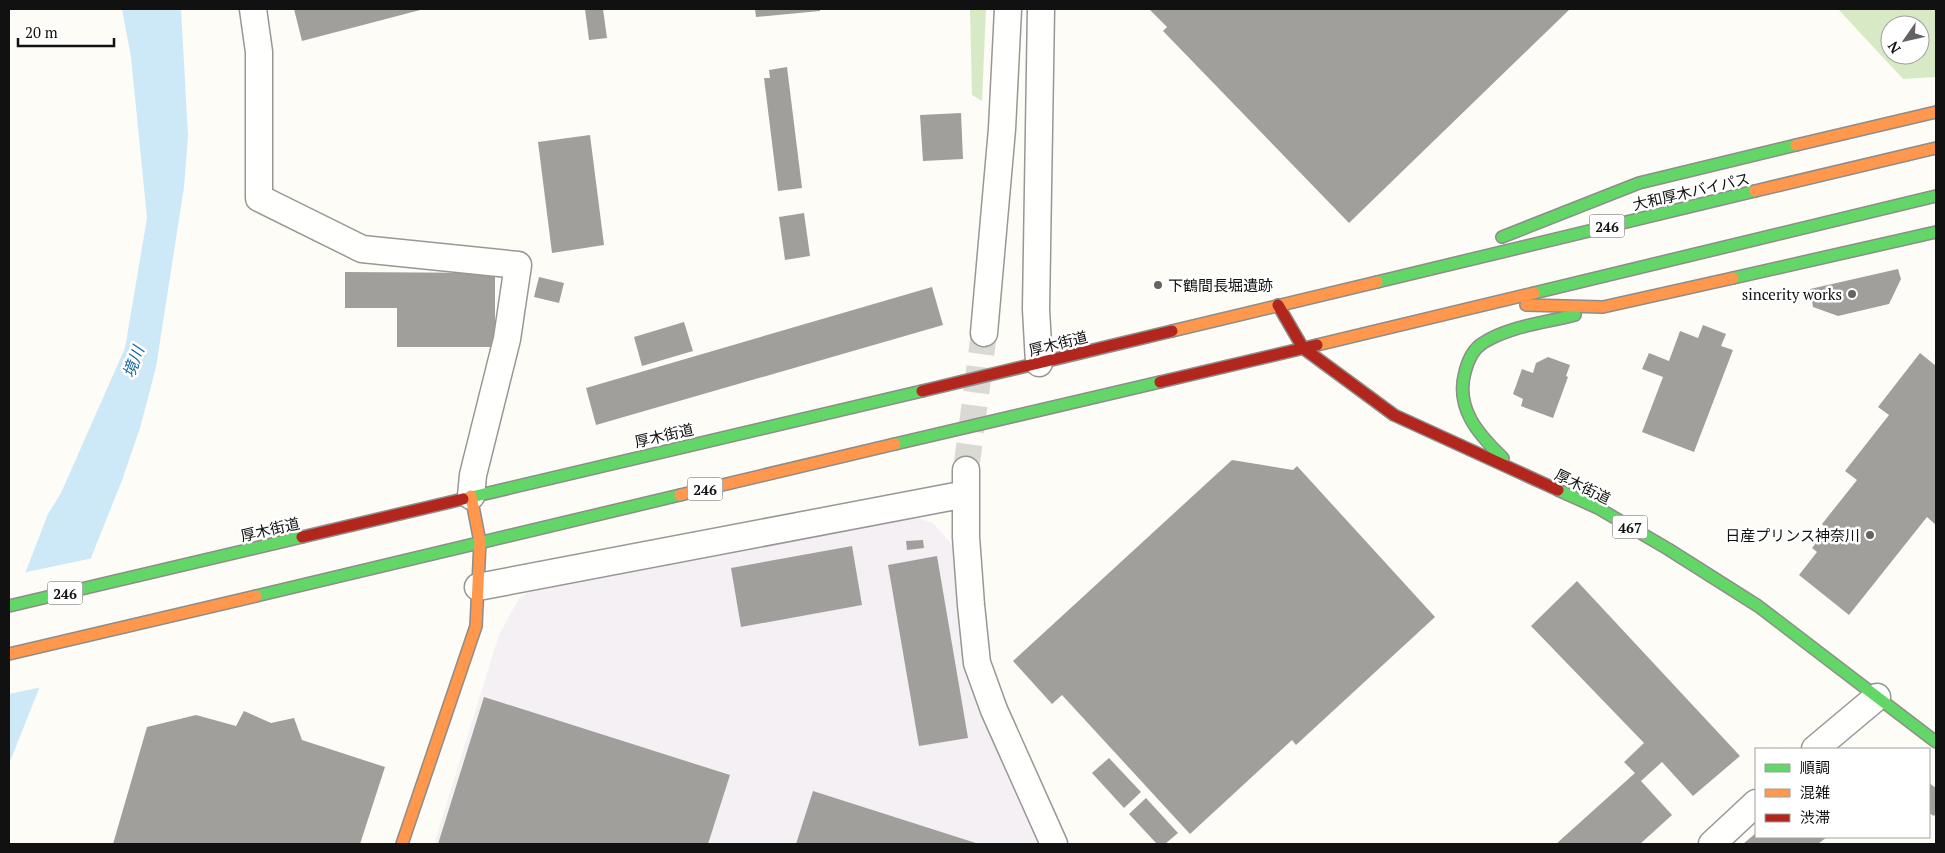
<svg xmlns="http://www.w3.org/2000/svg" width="1945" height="853" viewBox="0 0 1945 853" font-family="'PT Serif','Noto Sans JP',serif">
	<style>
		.industrial { fill: #f5f0f3 }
		.forest { fill: #d8eac5; fill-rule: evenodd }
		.water { fill: #cde8f7 }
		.pier { fill: #fdfcf7 }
		.building { fill: #a19f9c }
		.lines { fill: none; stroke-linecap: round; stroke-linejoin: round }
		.street-tunnel { stroke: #dad9d4; stroke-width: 26; stroke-dasharray: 26 13; stroke-linecap: butt }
		.street-casing { stroke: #979795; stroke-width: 29 }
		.fast-casing { stroke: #8e8d8b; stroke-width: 14 }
		.slow-casing { stroke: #8e8d8b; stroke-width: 14 }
		.jam-casing { stroke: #8e8d8b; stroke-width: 14 }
		.street { stroke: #fffffe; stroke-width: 26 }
		.fast { stroke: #63d668; stroke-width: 11 }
		.slow { stroke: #ff974d; stroke-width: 11 }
		.jam { stroke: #b3261e; stroke-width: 11 }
		.poi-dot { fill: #646362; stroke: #fff; stroke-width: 2 }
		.labels { text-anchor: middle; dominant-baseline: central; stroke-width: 5; stroke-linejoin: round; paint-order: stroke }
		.shield { fill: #fff; stroke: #585858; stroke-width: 1 }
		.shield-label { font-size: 14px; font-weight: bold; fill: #111 }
		.street-label { font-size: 15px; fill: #111; stroke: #fff }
		.poi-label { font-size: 15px; fill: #111; stroke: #fff; text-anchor: end }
		.water-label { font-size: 16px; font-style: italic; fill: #1768a6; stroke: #fff }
	</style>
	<rect width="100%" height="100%" fill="#fdfcf7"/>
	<!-- industrial -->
	<path class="industrial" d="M915,517L933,523L956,549L961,642L970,687L1034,831L1038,844H434L499,635L519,598L550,578Z"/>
	<!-- forest -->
	<path class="forest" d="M970,9H986L982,101L972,95Z
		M1838,9H1936V77L1903,79ZM1890,25H1920V55H1890Z"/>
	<!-- water -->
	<path class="water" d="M122,9H181L188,136L184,187L156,367L140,428L122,480L9,764V615L48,514L61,493L125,348L147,218L131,57Z"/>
	<!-- pier -->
	<path class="pier" d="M93,558L42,687L9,694V608L22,573Z"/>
	<!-- building -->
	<path class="building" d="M294,9H424L302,41Z
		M585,9H603L607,38L589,40Z
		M755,9H820V11L756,17Z
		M1149,9H1570L1349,223L1163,31L1167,27Z
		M787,67L802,188L778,191L764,78H770L769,70Z
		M961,113L963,159L923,161L920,115Z
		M590,135L604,245L552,253L538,142Z
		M804,213L810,256L785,260L779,217Z
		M1898,269L1901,279L1889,304L1838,316L1813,307L1810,289Z
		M345,272L495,273V347H397V308H345Z
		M539,277L564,283L559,303L534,297Z
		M932,287L943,325L596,425L586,388Z
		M684,322L693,351L642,366L634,337Z
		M1703,325L1726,334L1721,346L1733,350L1694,452L1642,432L1663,377L1642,369L1649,353L1669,361L1680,331L1698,338Z
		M1920,353L1936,366V525L1927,517L1849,615L1799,575L1817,552L1812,548L1827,529L1822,524L1857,480L1845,471L1889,415L1878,407Z
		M1548,357L1570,365L1566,376L1568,377L1553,418L1521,406L1523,399L1513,394L1522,369L1533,373L1536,363Z
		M1232,460L1293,470L1297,466L1435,617L1296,745L1292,740L1190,834L1062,695L1052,704L1013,661Z
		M923,540L924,548L907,550L906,541Z
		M852,546L862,605L741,627L731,568Z
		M937,556L968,738L919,746L888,565Z
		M1577,581L1740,756L1693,796L1662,762L1641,781L1672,815L1640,844H1556L1635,773L1624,762L1644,743L1531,626Z
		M484,697L730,775L708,844H438Z
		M244,711L271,723L294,718L302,740L385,767L360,844H113L147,727L196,715L236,726Z
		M1109,758L1141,792L1124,808L1092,773Z
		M1929,783L1936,788V812L1934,816L1929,813Z
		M813,791L979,844H796Z
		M1146,798L1178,833L1165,844H1157L1129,814Z
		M1756,833V837H1827L1818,844H1743Z"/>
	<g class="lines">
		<!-- street-tunnel -->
		<path class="street-tunnel" d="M966,470L984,333"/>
		<defs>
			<path id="street" d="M253,9L259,52V198L362,249L518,265L507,339L473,475L471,496
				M984,333L1002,129L1008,9
				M1039,363L1036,309L1041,9
				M966,470V537L971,605L977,663L994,710L1054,844
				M478,587L966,494
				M1815,749L1877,697
				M1712,844L1756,803"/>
			<path id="fast" d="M1502,237L1639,183L1796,145
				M1733,278L1936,232
				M1377,282L1755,191
				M1534,293L1936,196
				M895,444L1160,382
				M1503,458C1478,434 1455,408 1465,372C1468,360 1473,349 1483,343C1509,326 1545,323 1575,315
				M1558,490L1598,508L1668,549L1758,606L1936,742
				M463,499L922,391
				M256,596L680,495
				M9,606L302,537"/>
			<path id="slow" d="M1796,145L1936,112
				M1755,191L1936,148
				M1526,305L1603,307L1733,278
				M1172,331L1377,282
				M1317,345L1534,293
				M680,495L895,444
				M9,654L256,596
				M402,844L476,626L480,542L471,496"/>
			<path id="jam" d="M1278,305L1303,348L1394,415L1558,490
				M1160,382L1317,345
				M922,391L1172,331
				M302,537L463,499"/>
		</defs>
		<!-- street casing -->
		<use href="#street" class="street-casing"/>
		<!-- fast casing -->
		<use href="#fast" class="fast-casing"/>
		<!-- slow casing -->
		<use href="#slow" class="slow-casing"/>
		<!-- jam casing -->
		<use href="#jam" class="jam-casing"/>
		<!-- street -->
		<use href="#street" class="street"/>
		<!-- fast -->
		<use href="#fast" class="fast"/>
		<!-- slow -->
		<use href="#slow" class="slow"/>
		<!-- jam -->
		<use href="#jam" class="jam"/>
	</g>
	<!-- markers -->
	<g class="poi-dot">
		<circle cx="1158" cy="285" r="5"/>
		<circle cx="1852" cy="294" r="5"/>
		<circle cx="1870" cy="535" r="5"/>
	</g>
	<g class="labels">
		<!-- shield labels -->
		<g class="shield">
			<rect x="1589.5" y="214.5" width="35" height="23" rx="4"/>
			<rect x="687.5" y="477.5" width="35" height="23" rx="4"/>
			<rect x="1612.5" y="515.5" width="35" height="23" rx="4"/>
			<rect x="47.5" y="581.5" width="35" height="23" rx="4"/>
		</g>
		<g class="shield-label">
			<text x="1607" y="226">246</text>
			<text x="705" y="489">246</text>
			<text x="1630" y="527">467</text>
			<text x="65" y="593">246</text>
		</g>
		<!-- street labels -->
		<g class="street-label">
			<text transform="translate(1691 191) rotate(-13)">大和厚木バイパス</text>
			<text transform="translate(1058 343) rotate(-14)">厚木街道</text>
			<text transform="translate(664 435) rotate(-13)">厚木街道</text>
			<text transform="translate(1583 486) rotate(26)">厚木街道</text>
			<text transform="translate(270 529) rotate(-13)">厚木街道</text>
		</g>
		<!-- poi labels -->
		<g class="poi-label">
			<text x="1168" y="285" text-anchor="start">下鶴間長堀遺跡</text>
			<text x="1842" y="294">sincerity works</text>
			<text x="1860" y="535">日産プリンス神奈川</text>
		</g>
		<!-- water labels -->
		<g class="water-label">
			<text transform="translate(133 362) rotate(-70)">境川</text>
		</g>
	</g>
	<!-- border -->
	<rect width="1945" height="853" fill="none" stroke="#111111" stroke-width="20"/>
	<!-- legend -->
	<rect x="1755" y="748" width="175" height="90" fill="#ffffff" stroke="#a0a0a0"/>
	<rect x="1765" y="764" width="25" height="8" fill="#63d668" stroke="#a0a0a0"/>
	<text x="1800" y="773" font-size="15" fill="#111111">順調</text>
	<rect x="1765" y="789" width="25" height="8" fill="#ff974d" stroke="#a0a0a0"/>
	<text x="1800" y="798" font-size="15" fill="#111111">混雑</text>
	<rect x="1765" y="814" width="25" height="8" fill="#b3261e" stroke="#a0a0a0"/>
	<text x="1800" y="823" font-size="15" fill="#111111">渋滞</text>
	<!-- north arrow -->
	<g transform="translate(1905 40) rotate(236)"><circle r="24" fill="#ffffff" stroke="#a0a0a0"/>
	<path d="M0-4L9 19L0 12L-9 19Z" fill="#646362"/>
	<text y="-8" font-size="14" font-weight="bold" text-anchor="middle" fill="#111111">N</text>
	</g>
	<!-- scale -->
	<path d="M18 38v8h96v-8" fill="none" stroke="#111111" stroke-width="2.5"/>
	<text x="25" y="38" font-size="15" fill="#111111" stroke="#ffffff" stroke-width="4" paint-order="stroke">20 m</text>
</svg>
